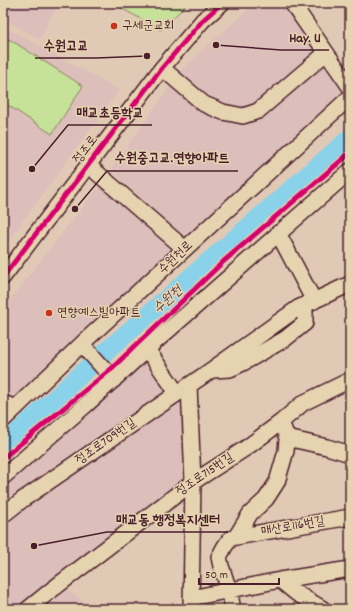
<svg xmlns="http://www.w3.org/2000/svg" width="353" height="612" viewBox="0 0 353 612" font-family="Dekko,'Poor Story',sans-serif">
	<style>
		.built { fill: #dcbeba }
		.green { fill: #c6e198; stroke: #888062 }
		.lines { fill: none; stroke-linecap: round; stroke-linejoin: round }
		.river { stroke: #89d2ea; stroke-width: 19 }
		.minor-casing { stroke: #4a1f2b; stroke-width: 18 }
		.minor { stroke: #e6d4b1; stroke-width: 15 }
		.cycleway-casing { stroke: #e6d4b1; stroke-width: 8 }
		.cycleway { stroke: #d6006c; stroke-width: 5 }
		.poi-dot { fill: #c8321e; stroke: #e6d4b1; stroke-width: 1.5 }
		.labels { text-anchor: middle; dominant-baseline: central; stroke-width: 3; stroke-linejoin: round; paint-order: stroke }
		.poi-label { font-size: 13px; fill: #4a1f2b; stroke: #e6d4b1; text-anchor: start }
		.street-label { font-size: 13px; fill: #4a1f2b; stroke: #e6d4b1 }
		.water-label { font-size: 14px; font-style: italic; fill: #533a48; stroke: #e6d4b1 }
		.leader { fill: none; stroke: #4a1f2b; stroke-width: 1.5 }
		.callout-dot { fill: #4a1f2b; stroke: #e6d4b1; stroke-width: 1.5 }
		.callout-label { font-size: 14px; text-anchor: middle; font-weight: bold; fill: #4a1f2b; stroke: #e6d4b1; stroke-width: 3; stroke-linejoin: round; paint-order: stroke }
	</style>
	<rect width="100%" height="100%" fill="#e1cab5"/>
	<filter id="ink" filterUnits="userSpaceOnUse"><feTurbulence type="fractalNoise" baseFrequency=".025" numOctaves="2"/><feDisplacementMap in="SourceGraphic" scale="8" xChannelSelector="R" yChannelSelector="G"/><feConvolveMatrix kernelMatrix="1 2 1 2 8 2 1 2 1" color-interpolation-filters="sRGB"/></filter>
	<g filter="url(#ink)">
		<!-- built -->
		<path class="built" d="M3,3H58L40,39L3,19Z
			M256,3H281L347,93L183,243L111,169L184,67L195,58L208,45Z
			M3,26L119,90L3,248Z
			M101,184L178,251L15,404L3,400V309L48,251Z
			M146,353L171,392L3,510V480Z
			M184,398L189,481L23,609H3V525L60,482Z
			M67,590L94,609H43Z"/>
		<!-- green -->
		<path class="green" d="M112,3H188L161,30Z
			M9,39L83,86L52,134L3,102V49Z"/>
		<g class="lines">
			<!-- river -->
			<path class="river" d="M3,446L103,354L350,138"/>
			<defs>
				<path id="minor" d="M292,3L350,87
					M162,68L204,104L223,112L243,116L258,111L326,53
					M88,165L185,249
					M278,233L314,301
					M3,277L162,68L203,20L222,3
					M82,344L114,380
					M147,349L177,393
					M213,370L230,369L243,363L285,339L305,323V305
					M189,385L193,482L191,609
					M3,403L16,408
					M3,420L87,339L350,97
					M284,429L287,438L327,447L350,454
					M3,477L87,404L147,349L350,171
					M3,515L22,500L210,371L298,308L350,284
					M236,537L350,517
					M280,580L296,593L323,609
					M191,598L280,580L350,569
					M28,609L49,592L193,482L246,448L281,422L303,403L350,380
					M233,609L229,590L221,566L219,557L225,546L230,539L236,537L250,514L266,499L277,482L286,451L287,438"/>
			</defs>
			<!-- minor casing -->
			<use href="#minor" class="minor-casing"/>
			<!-- minor -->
			<use href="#minor" class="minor"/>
			<defs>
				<path id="cycleway" d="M3,277L162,68L203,20L222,3
					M3,458L110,370L224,261L350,153"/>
			</defs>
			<!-- cycleway casing -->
			<use href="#cycleway" class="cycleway-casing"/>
			<!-- cycleway -->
			<use href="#cycleway" class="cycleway"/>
		</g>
	</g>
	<!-- markers -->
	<g class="poi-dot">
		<circle cx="114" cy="26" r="4"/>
		<circle cx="49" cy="313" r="4"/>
	</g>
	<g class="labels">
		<!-- poi labels -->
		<g class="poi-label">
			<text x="122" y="26">구세군교회</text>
			<text x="57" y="313">연향예스빌아파트</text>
		</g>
		<!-- street labels -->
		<g class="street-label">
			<text transform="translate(86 150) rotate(-53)">정조로</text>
			<text transform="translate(176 258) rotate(-43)">수원천로</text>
			<text transform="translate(106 442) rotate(-35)">정조로709번길</text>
			<text transform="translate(205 475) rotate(-34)">정조로715번길</text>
			<text transform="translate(293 527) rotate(-10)">매산로116번길</text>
		</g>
		<!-- water labels -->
		<g class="water-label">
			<text transform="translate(168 300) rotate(-42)">수원천</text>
		</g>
	</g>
	<!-- callouts -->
	<path class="leader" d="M216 45L281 50H329M147 56L96 58H35M32 169L68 125H152M75 209L107 171H238M34 546L107 532H228"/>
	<g class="callout-dot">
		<circle cx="216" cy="45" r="4"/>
		<circle cx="147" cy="56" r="4"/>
		<circle cx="32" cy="169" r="4"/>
		<circle cx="75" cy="209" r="4"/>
		<circle cx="34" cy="546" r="4"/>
	</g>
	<g class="callout-label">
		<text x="305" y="42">Hay. U</text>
		<text x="66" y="50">수원고교</text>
		<text x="110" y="117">매교초등학교</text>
		<text x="172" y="162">수원중고교.연향아파트</text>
		<text x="168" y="524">매교동 행정복지센터</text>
	</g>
	<!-- margin -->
	<rect width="353" height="612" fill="none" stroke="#e6d4b1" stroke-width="16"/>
	<rect x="8" y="8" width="337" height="596" fill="none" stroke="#4a1f2b" stroke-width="1.5" filter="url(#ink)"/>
	<!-- scale -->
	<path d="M199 578v6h80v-6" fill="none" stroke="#4a1f2b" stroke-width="2"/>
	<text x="205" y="578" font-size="12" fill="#4a1f2b" stroke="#e6d4b1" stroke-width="3" paint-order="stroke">50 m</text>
</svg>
